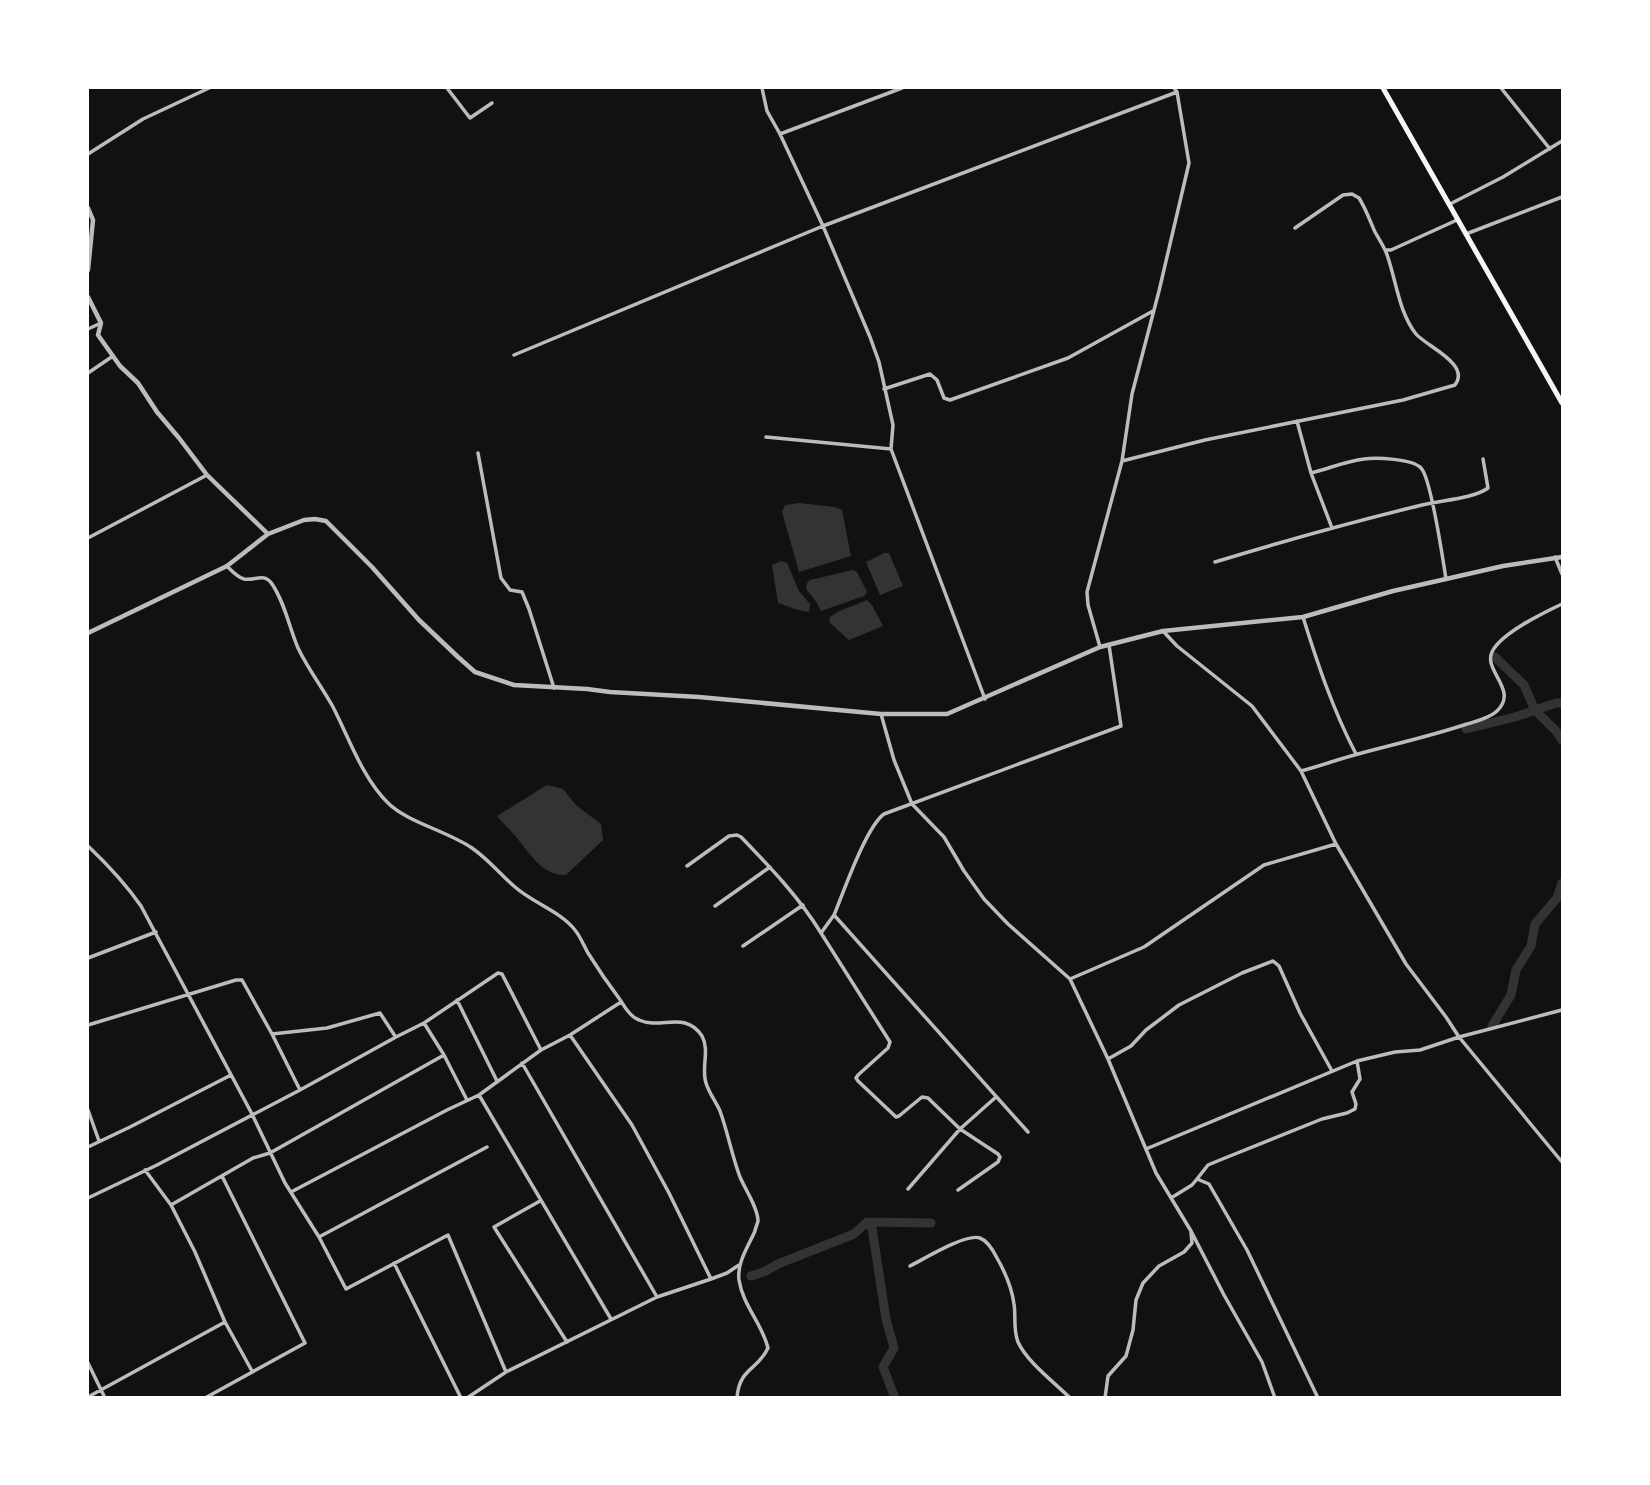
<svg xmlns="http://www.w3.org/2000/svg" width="1650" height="1485" viewBox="0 0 1650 1485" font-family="'Noto Sans',sans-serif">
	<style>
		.water { fill: #333 }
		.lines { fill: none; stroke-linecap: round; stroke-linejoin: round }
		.canal { stroke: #333; stroke-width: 9 }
		.minor { stroke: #bcbcbc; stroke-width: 3.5 }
		.tertiary { stroke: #bcbcbc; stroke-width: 4.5 }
		.secondary { stroke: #f5f5f5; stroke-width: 5 }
	</style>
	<rect width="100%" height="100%" fill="#111"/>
	<!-- water -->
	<path class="water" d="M799,503L835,507L842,510L851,556L799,572L782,512L785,505Z
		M884,553H889L903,586L880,595L866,562Z
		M781,561L787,563L799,591L810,604L809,612L798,610L778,603L772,565Z
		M853,570L857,572L867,592L864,596L821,611L815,600L806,589L807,583L810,580Z
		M867,600L872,605L883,626L849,640L829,622L830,617L837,612Z
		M547,785L563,789L576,805L601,824L603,840L566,875C543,876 530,854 517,838C510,830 503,823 497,816Z"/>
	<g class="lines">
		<!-- canal -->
		<path class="canal" d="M1495,657L1524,685L1535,710L1556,731L1562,740
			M1466,729L1515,717L1556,703H1562
			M1492,1026L1511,995L1516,970L1531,946L1535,924L1557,898L1562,883
			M867,1222L872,1228L886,1319L894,1348L883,1367L895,1398
			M751,1276L766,1271L778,1264L854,1234L867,1222L931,1223"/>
		<!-- minor -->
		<path class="minor" d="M447,88L470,118L492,103
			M762,88L767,111L780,134L823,226L870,337L879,362L893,425L891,449L985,699
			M1501,88L1550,149
			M780,134L902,88
			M88,154L143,119L209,88
			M1450,204L1503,177L1562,141
			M1466,234L1562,197
			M1385,250H1391L1457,220
			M88,329L101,323
			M514,355L823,226L1177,92
			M88,373L113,356
			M884,389L930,374L937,380L944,398L950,400L1068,358L1153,311
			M1297,421L1311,473L1332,528
			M766,437L891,449
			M478,453L501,578L510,590L522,592L529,609L554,688
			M1122,461L1205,440L1403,400L1455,385C1471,364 1426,346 1416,334C1398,311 1396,278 1386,252C1383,245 1379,239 1375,232C1370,221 1366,209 1359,198L1352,194L1343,195L1295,228
			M1311,473C1328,469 1346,461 1364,459C1376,457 1413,459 1421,468C1431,478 1443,560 1446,579
			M88,538L207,475
			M1555,557L1562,574
			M1215,562C1284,541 1352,522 1422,505C1441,500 1473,499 1488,488L1483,459
			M227,566C232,571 237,577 244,579C255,581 264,572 272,584C285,603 289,627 298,648C308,669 322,687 333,707C349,738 363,779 388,803C407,822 447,831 472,848C488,859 500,874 515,887C533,903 560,911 575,930C580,936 584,946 588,953C598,969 609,985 621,1001C625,1008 631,1017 639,1020C661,1030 685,1010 702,1036C710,1050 701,1068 706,1083C709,1093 716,1102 720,1111C728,1133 732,1156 740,1177C745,1189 758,1208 758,1221C758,1222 755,1229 755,1231C748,1247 737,1262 739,1280C743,1306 762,1323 768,1348C758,1370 739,1368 737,1398
			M1303,617C1318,665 1333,710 1356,754
			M1163,631L1177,646L1252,706L1301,771L1336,844L1406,964L1446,1017L1459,1037L1562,1162
			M1100,647L1088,605L1087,592L1122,461L1132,394L1159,291L1189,163L1177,92L1174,88
			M881,714L894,760L912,804L944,837L964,871L984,899L1008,924L1070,979L1108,1059L1156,1173L1191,1231L1224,1295L1262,1362L1275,1398
			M1301,771C1320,766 1339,759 1358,754C1395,744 1431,736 1467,724C1477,721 1490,718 1497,711C1519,690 1483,671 1492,652C1501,633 1543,613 1562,604
			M88,846C108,865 125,883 141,906L252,1114L285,1183L319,1237L346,1289L448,1235L506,1372
			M687,866L729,836L737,835L741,837C770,867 799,897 821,933L834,915
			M715,906L770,867
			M821,933L890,1042L888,1048L858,1075L856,1078L858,1081L896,1117L899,1116L922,1097L928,1098L960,1129L998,1154L1000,1157L998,1162L958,1190
			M743,946L803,905
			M88,958L156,932
			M1070,979L1144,947L1264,865L1336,844
			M457,1000L497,1081
			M424,1023L444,1055L467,1100
			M88,1025L236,980H242L272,1034L300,1090
			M272,1034L327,1028L380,1013L395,1036
			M570,1035L632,1125L669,1193L711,1279
			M1108,1059L1131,1046L1146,1030L1179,1005L1242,973L1273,961L1279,966L1300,1013L1332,1071
			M522,1063L657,1297
			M479,1095L611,1319
			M88,1110L99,1141
			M1028,1132L834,915C844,891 866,827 884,814L1121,726L1109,645
			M88,1147L130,1127L231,1075
			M1146,1149L1357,1061L1395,1052L1420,1050L1459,1037L1562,1010
			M145,1170L171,1205L195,1252L225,1322L252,1371
			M1197,1179L1208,1165L1220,1160L1322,1119L1347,1113L1355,1109L1356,1104L1352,1092L1360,1079L1357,1061
			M908,1189L960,1129L996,1097
			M291,1192L447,1110L479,1095L541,1050L570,1035L621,1002
			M88,1198L157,1165L300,1090L396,1037L424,1023L498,973L502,974L541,1050
			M1171,1198L1192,1185L1197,1179L1209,1184L1247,1250L1318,1398
			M540,1201L494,1227L567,1342
			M171,1205L253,1158L270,1153L444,1055
			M319,1237L487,1147
			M394,1263L461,1398
			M910,1266C924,1259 966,1233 980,1238C988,1241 994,1252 997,1258C1005,1272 1012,1289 1014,1304C1016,1316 1013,1330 1018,1342C1027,1362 1054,1382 1070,1398
			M88,1363L105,1398
			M88,1397L225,1322
			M205,1398L305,1343L222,1176
			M467,1398L506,1372L657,1297L711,1279L727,1273L739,1265
			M1105,1398L1108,1376L1126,1356L1133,1330L1136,1300L1143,1283L1159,1266L1184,1252L1192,1243L1191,1233"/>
		<!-- tertiary -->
		<path class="tertiary" d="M88,208L93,220L88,270
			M88,297L101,323L98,335L120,366L138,383L157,412L179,438L207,475L268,534
			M88,633L227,566L268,534L304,520L315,519L326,521L372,567L419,620L458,657L475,672L514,685L587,689L610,692L699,697L881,714H947L1100,647L1163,631L1303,617L1393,591L1446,579L1503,566L1562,557"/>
		<!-- secondary -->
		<path class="secondary" d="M1383,88L1562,403"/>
	</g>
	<!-- border -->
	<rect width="1650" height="1485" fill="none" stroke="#ffffff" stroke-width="178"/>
</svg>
